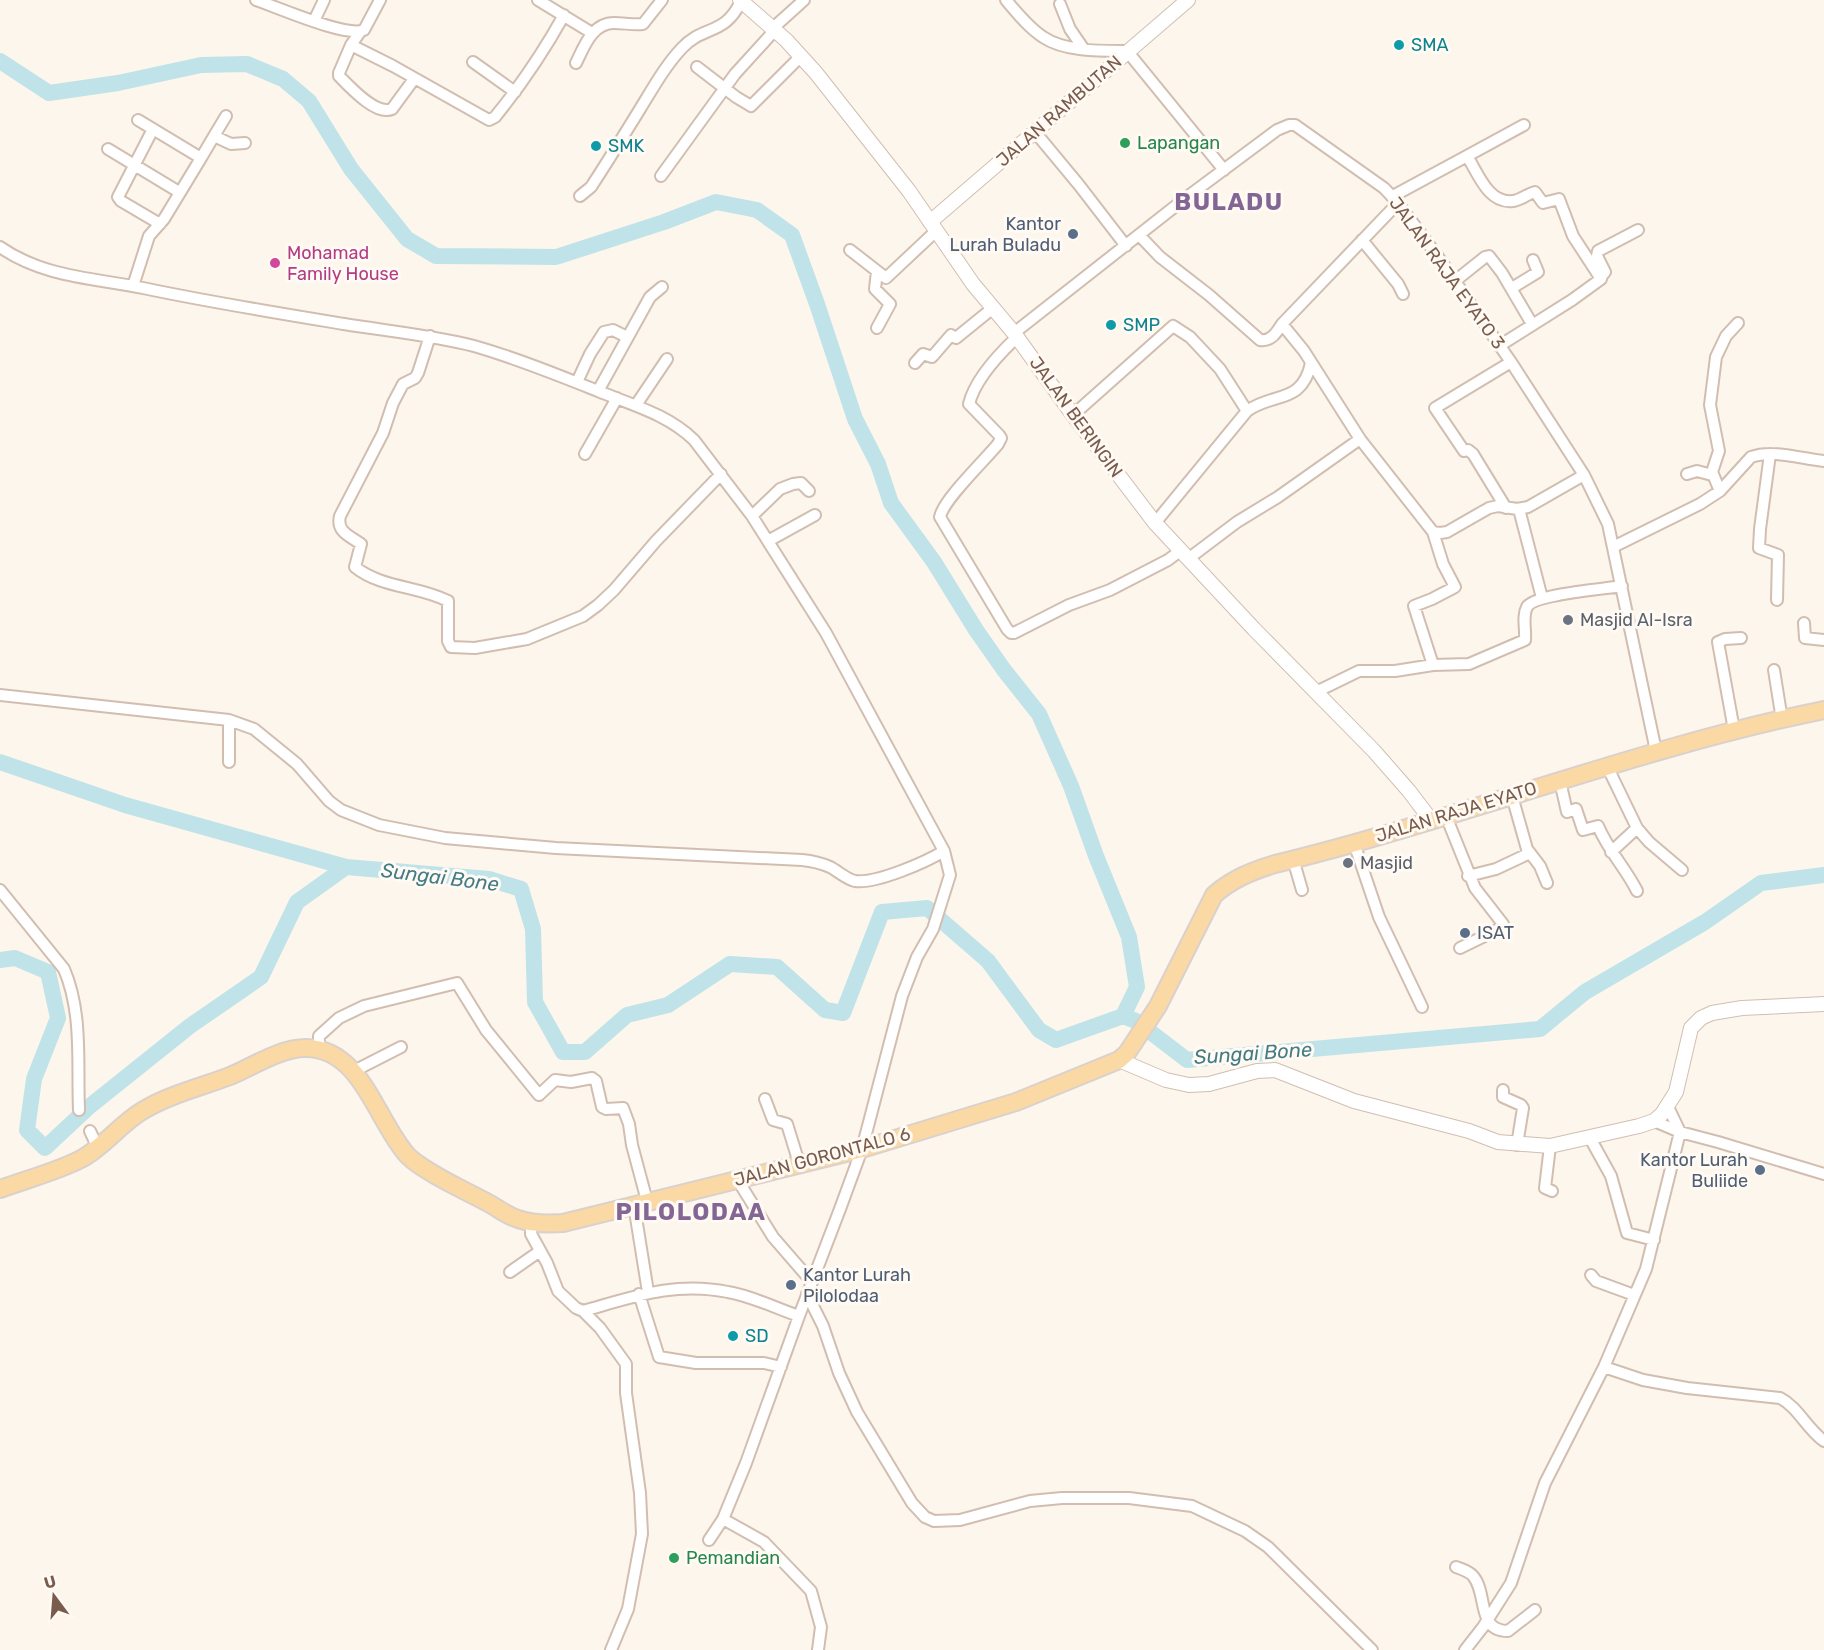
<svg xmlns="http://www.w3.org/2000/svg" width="1824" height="1650" viewBox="0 0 1824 1650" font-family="Rubik,sans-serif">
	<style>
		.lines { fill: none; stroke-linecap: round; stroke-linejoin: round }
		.river { stroke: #bfe3e8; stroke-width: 16 }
		.minor-casing { stroke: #d1beb0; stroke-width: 14 }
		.tertiary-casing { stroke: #d1beb0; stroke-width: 16 }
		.primary-casing { stroke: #dad1cd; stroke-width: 20 }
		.minor { stroke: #fff; stroke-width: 10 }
		.tertiary { stroke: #fff; stroke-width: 14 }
		.primary { stroke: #fbd9a5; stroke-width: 16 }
		.culture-dot { fill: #0f9aa8; stroke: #fffaf3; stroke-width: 2 }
		.leisure-dot { fill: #2e9e5b; stroke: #fffaf3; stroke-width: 2 }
		.service-dot { fill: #5c6f8a; stroke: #fffaf3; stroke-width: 2 }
		.hotel-dot { fill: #d1479c; stroke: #fffaf3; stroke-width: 2 }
		.worship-dot { fill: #6b7280; stroke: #fffaf3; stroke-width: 2 }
		.labels { text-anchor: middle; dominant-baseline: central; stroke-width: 6; stroke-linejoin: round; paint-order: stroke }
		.culture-label { font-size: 18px; fill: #0d838f; stroke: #fffaf3; text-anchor: start }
		.street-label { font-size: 18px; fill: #7a5c4d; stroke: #fffaf3 }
		.leisure-label { font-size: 18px; fill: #27864d; stroke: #fffaf3; text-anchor: start }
		.service-label { font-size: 18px; fill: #4e5e75; stroke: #fffaf3; text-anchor: end }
		.hotel-label { font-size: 18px; fill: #b23c85; stroke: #fffaf3; text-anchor: start }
		.worship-label { font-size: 18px; fill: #5b616d; stroke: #fffaf3; text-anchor: start }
		.water-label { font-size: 20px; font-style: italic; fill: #437c86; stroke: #fffaf3 }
		.district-label { font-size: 24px; font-weight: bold; letter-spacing: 1.5px; fill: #846695; stroke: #fffaf3 }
	</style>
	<rect width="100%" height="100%" fill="#fdf6ec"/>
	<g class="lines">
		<!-- river -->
		<path class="river" d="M0,61L49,93L118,83L201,65L247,64L283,79L309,101L351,169L407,239L436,256L556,257L664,222L716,202L757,210L792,235L817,304L855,419L878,464L891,503L934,562L976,630L1004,670L1039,714L1071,786L1096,856L1129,937L1137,987L1123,1016
			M0,762L125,805L346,867L489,879L521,889L533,929L535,1002L563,1052H585L627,1015L668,1005L730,964L777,967L825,1010L843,1013L882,912L927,908L988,961L1039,1030L1056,1040L1123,1016L1136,1021L1187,1060L1540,1029L1585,992L1705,922L1761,883L1824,875
			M0,960L15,958L48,972L58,1018L34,1079L27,1130L45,1148L90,1106L190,1026L261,977L297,902L346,867"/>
		<defs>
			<path id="minor" d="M256,0C277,7 347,38 364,30L380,0
				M538,0L592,33
				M1006,0C1017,13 1029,28 1043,37C1065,52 1102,51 1127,51L1224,170
				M1060,4L1070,29L1083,48
				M314,21L324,0
				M773,28L804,0
				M360,32L351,45L393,66L489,120L495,117C521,85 544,51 564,15
				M351,45L339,73V76C350,87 376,116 392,109L414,79
				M473,62L515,92
				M576,63C584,47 592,23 614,23C624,23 633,25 643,24L662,0
				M697,67L736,97L751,106L801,56
				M153,129L118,197L121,201L160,224
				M1035,132L1079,185L1126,246
				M214,136L226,116
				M108,149L179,192
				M1467,156L1524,125
				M201,158L214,136L231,144L245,143
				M661,176L735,74L775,30
				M580,196L591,187C608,161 624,135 640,109C653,88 665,66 682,48C703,25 725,36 741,1
				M1393,196L1467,156C1478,173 1488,204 1513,201C1521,200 1527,194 1535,192L1543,203L1559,199L1573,236L1601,279L1572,300L1499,346
				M1398,203L1282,324L1304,351L1360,439L1433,532L1440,533L1447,532L1489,508L1498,506L1517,509L1528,507L1584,475
				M1139,235L1160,257L1209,295L1260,340C1271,342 1277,332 1282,324
				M1362,240L1398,284L1403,294
				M0,247C43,277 93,278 143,288C209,302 277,313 344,324C387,331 431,335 474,346C516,358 558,375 598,391C632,405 667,414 694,440L752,516L826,633L944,851L950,875L933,929L917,957L902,996L862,1149L840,1209L799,1316L746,1463L723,1519L709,1540
				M850,250L886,278L936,231
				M1600,278L1605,272L1597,256L1598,251L1638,230
				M1455,281L1485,257L1489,256L1502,273L1532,324
				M133,286L149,236L164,219L201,158L138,120
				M1512,288L1538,272L1533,260
				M877,328L890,304L875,289L877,271
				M1014,333L1187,197L1277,130L1289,125H1295L1384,188L1398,203L1441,261L1511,362L1584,475L1608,524L1656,751
				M430,336L418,373L415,378L403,384L393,403L383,433L340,516C336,532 350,536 361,544L355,567C381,588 419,586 448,601V641L451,647L475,648L527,639L583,616L598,605L614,590L656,541L721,474
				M1017,337C999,354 975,379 969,404L999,435L1001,438L998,444C985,460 943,500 940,517L1007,629L1011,633H1014L1069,605L1110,590L1168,560L1180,551
				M915,363L923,354L932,357L951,335L956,338L993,308
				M577,382L590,354L604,332L613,330L627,337
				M598,391L650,297L662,287
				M636,405L667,359
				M1073,415L1173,326L1190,337L1220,369L1247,411C1273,392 1302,405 1311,363
				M585,454L617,398
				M1770,454L1760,529L1759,548L1778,555L1777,600
				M1687,474L1697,471L1712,475
				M1720,491L1712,472L1719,451L1710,405L1716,357L1726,336L1738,323
				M1506,508L1473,454L1468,450L1464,451L1435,408L1511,362
				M1519,509L1542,598
				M752,516L780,489L793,484L801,483L809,491
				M1155,523L1247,411
				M768,541L815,515
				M1613,547L1700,504L1720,491L1751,457C1773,449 1802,459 1824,461
				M1188,559L1237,522L1278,497L1360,439
				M1804,623L1805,638L1824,640
				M1433,665L1414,606L1432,599L1455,587L1443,564L1433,532
				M1774,670L1782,720
				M1316,692L1359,671H1395L1433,665L1469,664L1525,640C1526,630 1522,616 1527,607C1534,594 1605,589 1622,586
				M0,695L229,720L254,729L297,764L329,801L341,810L379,825L445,838L556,848L802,860C812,861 821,863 830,867C838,871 846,879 855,881C876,884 926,862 944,851
				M229,720V762
				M1734,730L1718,642L1725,639L1741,638
				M1607,766L1637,828L1649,842L1682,870
				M1560,781L1567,812L1576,809L1583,830L1598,826C1609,852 1625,867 1637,891
				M1512,796L1527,849L1540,866L1547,883
				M1446,816L1475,888L1503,924L1501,928L1460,948
				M1354,843L1379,917L1422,1007
				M1611,852L1637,828
				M1293,859L1302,890
				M1468,876L1496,869L1530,853
				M0,890L64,969C83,1013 77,1064 79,1110
				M319,1049V1036L339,1018L364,1006L457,983L486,1030L539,1095L555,1080L571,1082L592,1078L596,1081L602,1107L606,1109L623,1108L629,1124L632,1145L647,1201
				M354,1071L401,1047
				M1503,1090V1097L1521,1105L1523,1108L1517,1145
				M765,1099L773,1120L787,1124L799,1163
				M1654,1121L1680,1132L1718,1142L1824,1174
				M90,1131L98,1148
				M1590,1138L1611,1176L1627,1233L1654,1240
				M1550,1146L1545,1188L1552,1191
				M737,1179L773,1237L812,1282
				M634,1205L648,1292
				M531,1222V1234L547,1263L558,1291L576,1308L583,1311C633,1297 675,1281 728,1292C752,1296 775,1308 799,1316
				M510,1272L540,1251
				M1591,1275L1596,1281L1634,1295
				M639,1294L659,1357L696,1363H764L781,1367
				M807,1294L823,1326L839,1373L857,1412L912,1503L925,1517L934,1521L960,1520L1030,1501L1062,1498H1129L1192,1506L1245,1531L1268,1547L1372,1650
				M583,1311L600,1328L626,1364V1393L640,1493L642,1534L628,1609L611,1650
				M1604,1367L1643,1380L1687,1388L1780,1398C1798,1407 1807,1429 1824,1441
				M723,1519L764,1542L811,1591L821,1627L818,1650
				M1456,1567C1461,1569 1469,1571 1473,1576C1488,1593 1476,1631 1508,1631L1535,1610
				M1465,1650L1483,1627L1511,1583L1545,1483L1604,1367L1646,1269L1680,1132L1668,1107"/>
			<path id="tertiary" d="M740,0L786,40L816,73L909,191L973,284L1014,333L1073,415L1155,523L1254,629L1374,751L1409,791L1431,820
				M930,222L1188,0
				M1119,1060L1166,1080L1189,1085L1209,1084L1257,1071L1275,1070L1354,1101L1469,1131L1498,1142L1550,1146L1639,1126L1654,1121L1662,1114L1676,1092L1691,1028L1701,1018L1712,1013L1742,1008L1824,1004"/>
			<path id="primary" d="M0,1189C25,1180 58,1171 81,1159C104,1147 119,1125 142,1111C168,1095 201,1087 230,1076C254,1066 280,1048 306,1048C362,1048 377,1123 408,1156C424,1172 468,1192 490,1204C499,1209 508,1216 518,1219C532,1224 548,1224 563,1223L862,1149L1016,1102L1119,1060L1127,1053L1158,1006L1214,895C1232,879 1252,871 1275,864C1460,819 1637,748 1824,710"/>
		</defs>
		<!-- minor casing -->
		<use href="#minor" class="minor-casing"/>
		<!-- tertiary casing -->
		<use href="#tertiary" class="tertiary-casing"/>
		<!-- primary casing -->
		<use href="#primary" class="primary-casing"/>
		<!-- minor -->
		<use href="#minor" class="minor"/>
		<!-- tertiary -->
		<use href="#tertiary" class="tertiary"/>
		<!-- primary -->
		<use href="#primary" class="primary"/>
	</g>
	<!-- markers -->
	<g class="culture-dot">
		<circle cx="1399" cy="45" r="6"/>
		<circle cx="596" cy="146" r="6"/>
		<circle cx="1111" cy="325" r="6"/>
		<circle cx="733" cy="1336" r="6"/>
	</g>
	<g class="leisure-dot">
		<circle cx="1125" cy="143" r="6"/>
		<circle cx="674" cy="1558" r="6"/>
	</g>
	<g class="service-dot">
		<circle cx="1073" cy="234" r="6"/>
		<circle cx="1465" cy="933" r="6"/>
		<circle cx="1760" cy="1170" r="6"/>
		<circle cx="791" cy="1285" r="6"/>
	</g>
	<circle class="hotel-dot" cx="275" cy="263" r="6"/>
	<g class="worship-dot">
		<circle cx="1568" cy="620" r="6"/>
		<circle cx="1348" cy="863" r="6"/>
	</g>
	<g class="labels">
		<!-- culture labels -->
		<g class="culture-label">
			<text x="1411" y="45">SMA</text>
			<text x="608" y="146">SMK</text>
			<text x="1123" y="325">SMP</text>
			<text x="745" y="1336">SD</text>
		</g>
		<!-- street labels -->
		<g class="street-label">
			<text transform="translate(1059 111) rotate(-41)">JALAN RAMBUTAN</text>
			<text transform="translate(1447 273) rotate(54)">JALAN RAJA EYATO 3</text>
			<text transform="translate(1076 417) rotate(54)">JALAN BERINGIN</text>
			<text transform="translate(1456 812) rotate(-17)">JALAN RAJA EYATO</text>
			<text transform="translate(822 1157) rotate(-15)">JALAN GORONTALO 6</text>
		</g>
		<!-- leisure labels -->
		<g class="leisure-label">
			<text x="1137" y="143">Lapangan</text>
			<text x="686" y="1558">Pemandian</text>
		</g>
		<!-- service labels -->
		<g class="service-label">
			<text x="1061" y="224">Kantor<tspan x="1061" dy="21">Lurah Buladu</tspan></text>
			<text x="1477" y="933" text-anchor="start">ISAT</text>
			<text x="1748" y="1160">Kantor Lurah<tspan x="1748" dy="21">Buliide</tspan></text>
			<text x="803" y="1275" text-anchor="start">Kantor Lurah<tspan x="803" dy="21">Pilolodaa</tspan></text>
		</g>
		<!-- hotel labels -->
		<g class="hotel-label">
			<text x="287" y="253">Mohamad<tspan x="287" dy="21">Family House</tspan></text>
		</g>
		<!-- worship labels -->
		<g class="worship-label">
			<text x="1580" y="620">Masjid Al-Isra</text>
			<text x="1360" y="863">Masjid</text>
		</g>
		<!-- water labels -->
		<g class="water-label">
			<text transform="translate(440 877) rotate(7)">Sungai Bone</text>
			<text transform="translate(1253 1053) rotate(-4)">Sungai Bone</text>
		</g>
		<!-- district labels -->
		<g class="district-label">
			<text x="1229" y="202">BULADU</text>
			<text x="691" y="1212">PILOLODAA</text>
		</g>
	</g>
	<!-- north arrow -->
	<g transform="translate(54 1596) rotate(344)" stroke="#fffaf3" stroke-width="4.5" paint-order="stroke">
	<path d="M0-4.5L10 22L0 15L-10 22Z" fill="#7a5c4d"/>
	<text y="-9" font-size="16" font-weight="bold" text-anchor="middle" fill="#7a5c4d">U</text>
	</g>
</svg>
